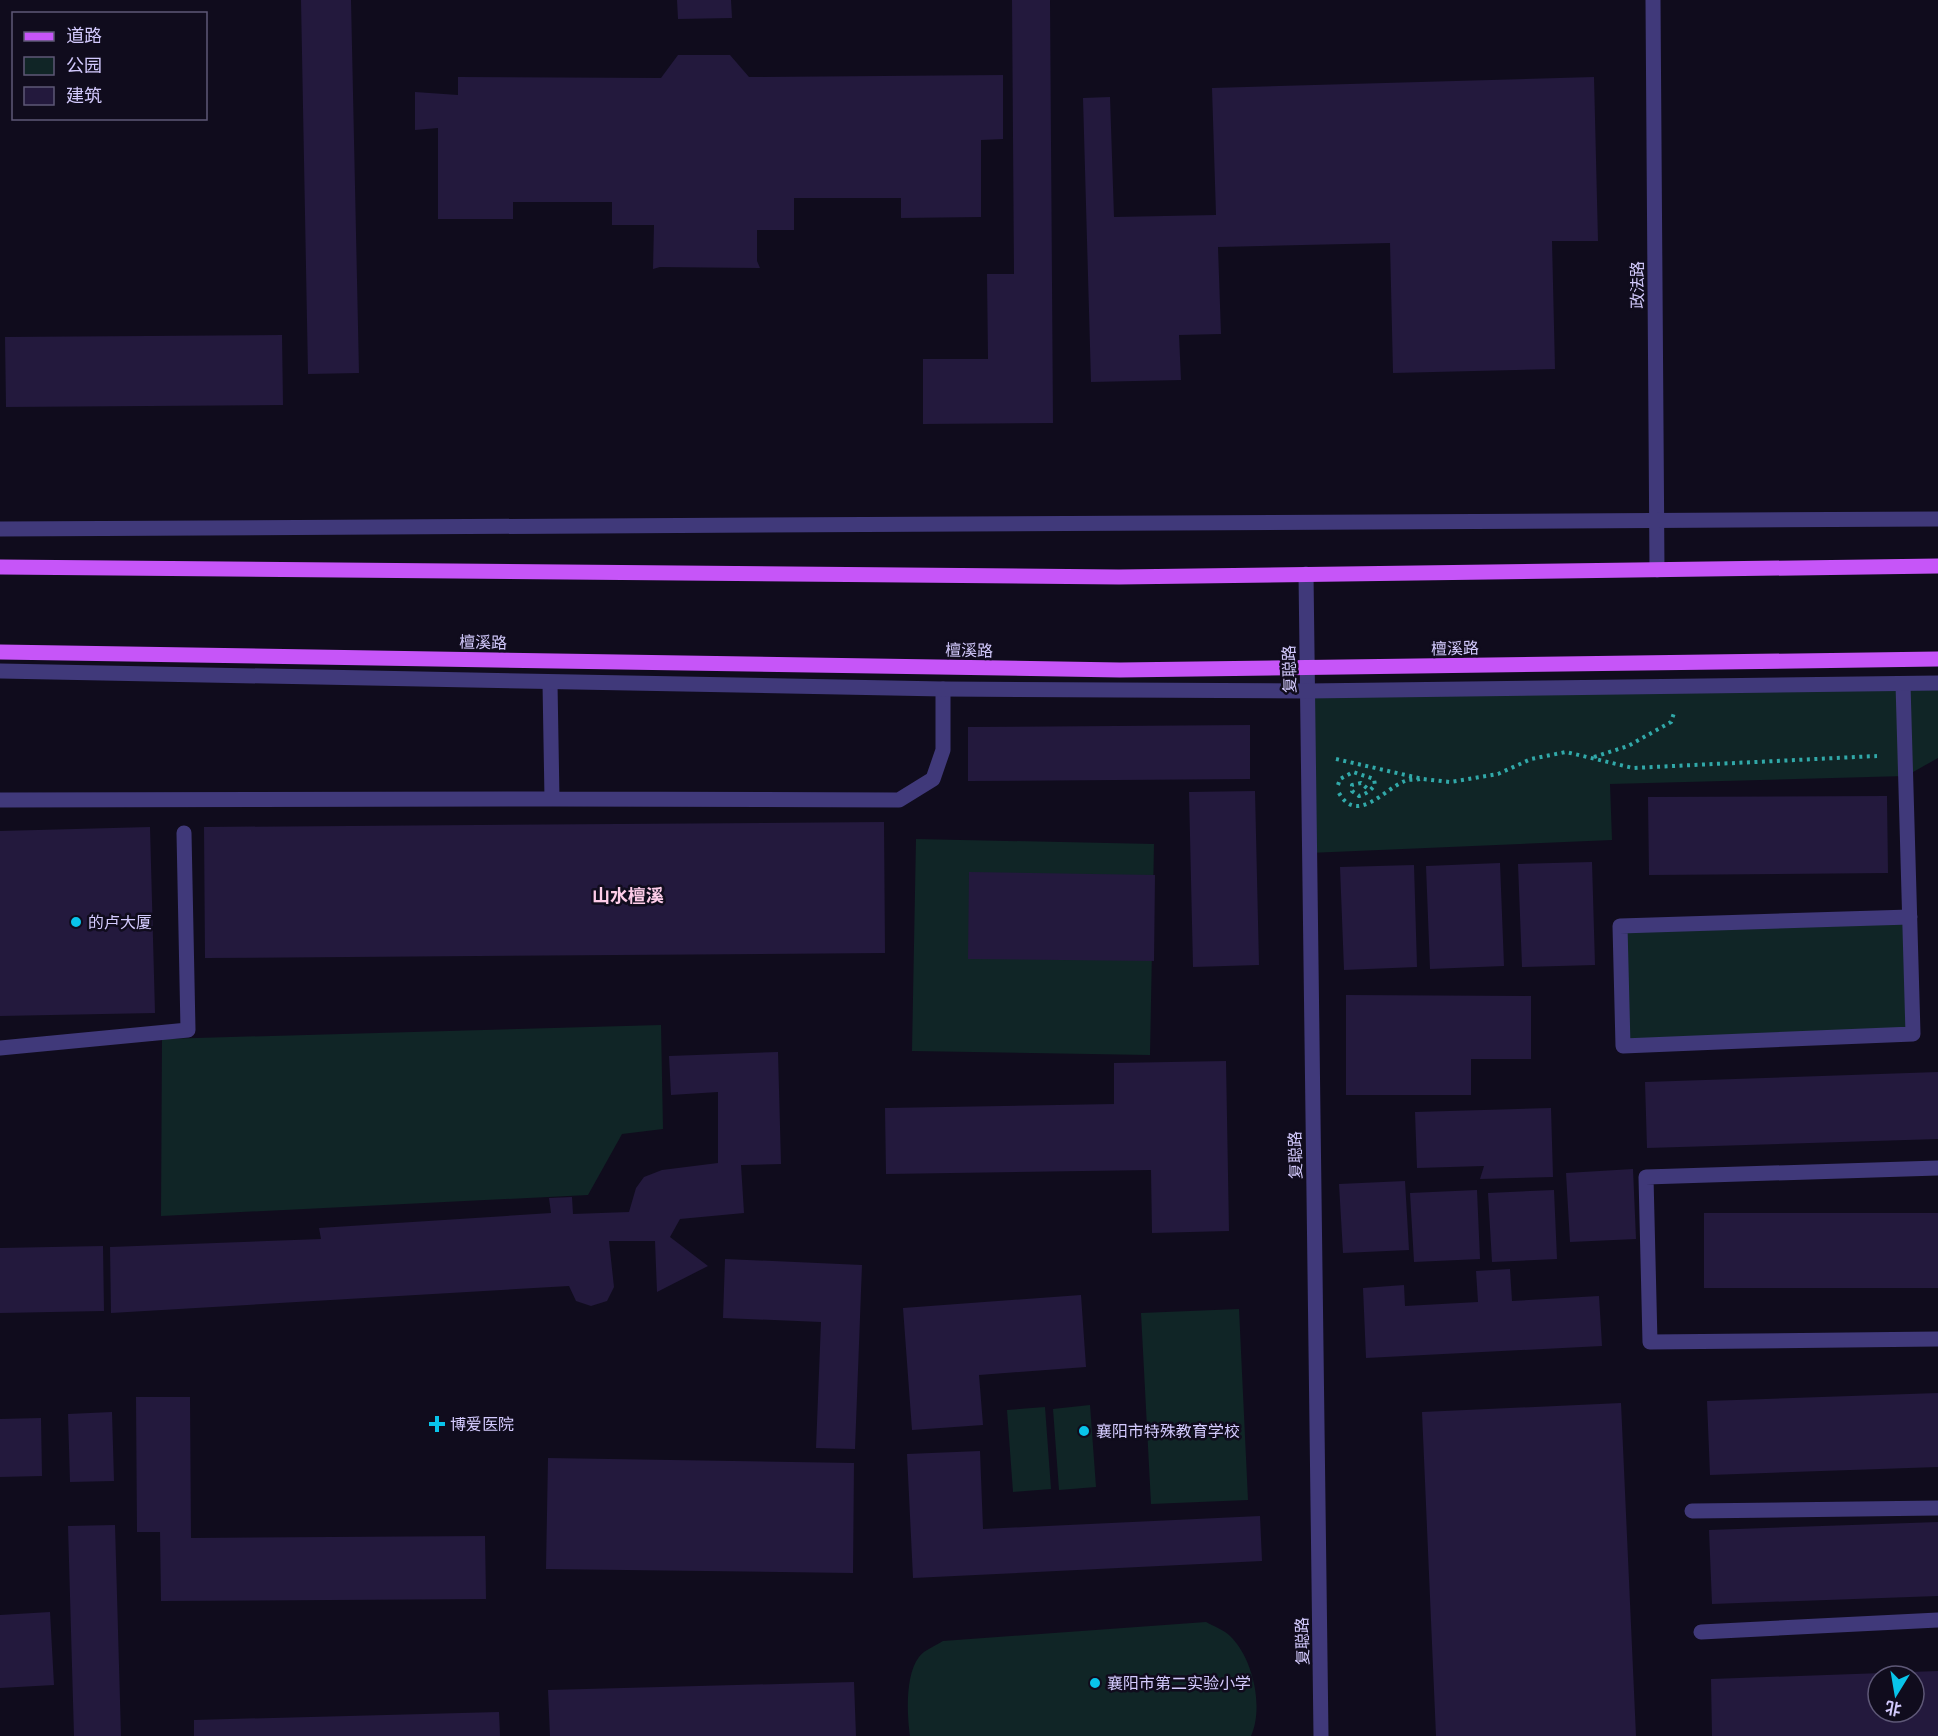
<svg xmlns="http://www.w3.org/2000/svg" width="1938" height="1736" viewBox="0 0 1938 1736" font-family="Quicksand,'Noto Sans SC',sans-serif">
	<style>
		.green { fill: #102526 }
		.building { fill: #23193d; fill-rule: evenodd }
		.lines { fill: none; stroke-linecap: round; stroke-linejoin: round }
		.path { stroke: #31a9a9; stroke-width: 4; stroke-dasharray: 3 4.5; stroke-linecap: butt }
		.service { stroke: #40397a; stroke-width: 15 }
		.minor { stroke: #40397a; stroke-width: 15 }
		.tertiary { stroke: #40397a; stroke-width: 15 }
		.primary { stroke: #c655f8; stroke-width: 15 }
		.poi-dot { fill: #09c4ea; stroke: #100c1d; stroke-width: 2 }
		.labels { text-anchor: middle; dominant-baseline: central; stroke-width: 5; stroke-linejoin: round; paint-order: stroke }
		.street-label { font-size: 16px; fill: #d3cafd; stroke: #100c1d }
		.poi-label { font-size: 16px; fill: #d3cafd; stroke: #100c1d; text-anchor: start }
		.neighbourhood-label { font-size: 18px; font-weight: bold; fill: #fdcce8; stroke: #100c1d }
	</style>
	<rect width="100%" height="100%" fill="#100c1d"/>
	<!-- green -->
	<path class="green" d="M1938,683V758L1906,776L1610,784L1612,840L1309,853L1307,691Z
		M916,839L1154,844L1150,1055L912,1051Z
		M1910,917L1913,1034L1623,1046L1620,926Z
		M661,1025L663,1129L622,1134L588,1195L161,1216L162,1039Z
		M1239,1309L1248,1500L1151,1504L1141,1313Z
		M1090,1405L1096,1487L1059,1490L1053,1409Z
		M1045,1407L1051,1489L1013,1492L1007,1410Z
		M1206,1622C1213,1626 1224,1630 1230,1636C1253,1658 1264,1707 1251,1736H910C907,1715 905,1675 919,1657C924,1650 937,1645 943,1641Z"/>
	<!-- building -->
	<path class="building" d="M301,0H351L359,373L308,374Z
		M677,0H731L732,18L678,19Z
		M1012,0H1050L1053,423L923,424V359H988L987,274H1014Z
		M678,55H730L749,77L1003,75V139L981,140V217L901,218V198H794V230H757V261L760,268L660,267L653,269L654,225H612V202H513V219H438V128L415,130V92L458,95V77L661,78Z
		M1594,77L1598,241H1552L1555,369L1393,373L1390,243L1218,247L1221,334L1179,335L1181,380L1091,382L1083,98L1110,97L1114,217L1216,215L1212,88Z
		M282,335L283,405L6,407L5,337Z
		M1250,725V779L968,781V727Z
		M1255,791L1259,965L1193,967L1189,792Z
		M1887,796L1888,873L1649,875L1648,797Z
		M884,822L885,953L205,958L204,827Z
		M150,827L155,1013L0,1016V831Z
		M1592,862L1595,965L1522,967L1518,864Z
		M1500,863L1504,966L1430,969L1426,866Z
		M1414,865L1417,967L1344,970L1340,867Z
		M969,872L1155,875L1154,961L968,959Z
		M1346,995L1531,996V1059H1471V1095H1346Z
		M778,1052L781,1164L741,1165L744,1213L680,1219L670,1237L708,1266L657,1292L655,1241H609L614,1287L607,1301L591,1306L576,1301L569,1286L111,1313L110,1247L321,1239L319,1228L551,1213L549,1198L572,1197L573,1214L629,1212L636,1188L644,1177L662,1170L718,1163V1092L671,1095L669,1056Z
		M1226,1061L1229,1231L1152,1233L1151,1170L886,1174L885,1108L1114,1104V1063Z
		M1938,1072V1139L1647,1148L1645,1082Z
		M1551,1108L1553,1177L1480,1179L1484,1166L1417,1168L1415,1112Z
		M1633,1169L1636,1239L1570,1242L1566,1173Z
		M1405,1181L1409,1250L1343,1253L1339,1184Z
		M1477,1190L1480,1259L1414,1262L1410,1193Z
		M1554,1190L1557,1259L1492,1262L1488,1193Z
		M1704,1213H1938V1288H1704Z
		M103,1246L104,1311L0,1313V1248Z
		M725,1259L862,1265L855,1449L816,1448L821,1322L723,1318Z
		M1510,1269L1512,1301L1599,1296L1602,1346L1366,1358L1363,1288L1404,1285L1405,1306L1478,1302L1476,1271Z
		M1081,1295L1086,1367L979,1375L983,1425L912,1430L903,1308Z
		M1938,1393V1467L1710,1475L1707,1401Z
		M136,1397H190L191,1538L485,1536L486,1599L161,1601L160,1532H137Z
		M1621,1403L1636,1736H1436L1422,1412Z
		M112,1412L114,1481L70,1482L68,1414Z
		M41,1418L42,1476L0,1477V1419Z
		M980,1451L983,1529L1260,1516L1262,1561L913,1578L907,1454Z
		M548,1458L854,1463L853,1573L546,1569Z
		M1938,1522V1596L1712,1604L1709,1530Z
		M115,1525L121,1736H74L68,1526Z
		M50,1612L54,1685L0,1688V1615Z
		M1938,1671V1736H1712L1711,1679ZM1878,1676H1914V1712H1878Z
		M854,1682L856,1736H550L548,1690Z
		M499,1712L500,1736H194V1720Z"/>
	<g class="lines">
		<!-- path -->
		<path class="path" d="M1594,757L1628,746L1671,722L1674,713
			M1336,759L1423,779L1450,782L1498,774L1531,759L1566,752L1633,768L1877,756
			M1338,785L1340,779L1353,772L1374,779L1375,785C1370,791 1366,794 1359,796L1352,791V785L1361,783L1370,791
			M1339,793C1357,825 1384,789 1405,781C1409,779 1416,780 1420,779"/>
		<!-- service -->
		<path class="service" d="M550,683L552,799L899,800L933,779L943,750V689
			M1903,684L1913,1034L1623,1046L1620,926L1910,917
			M0,800L552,799
			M0,1048L188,1030L184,833
			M1938,1168L1646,1177L1650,1342L1938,1339
			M1692,1511L1938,1508
			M1701,1632L1938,1620"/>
		<!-- minor -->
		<path class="minor" d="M1653,0L1657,570
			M1306,574L1321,1736"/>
		<!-- tertiary -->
		<path class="tertiary" d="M0,529L1938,519
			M0,671L943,689L1307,691L1938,683"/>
		<!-- primary -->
		<path class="primary" d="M0,567L1119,577L1938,566
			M0,652L1120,670L1938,659"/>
	</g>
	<!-- markers -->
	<g class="poi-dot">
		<circle cx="76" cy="922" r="6"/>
		<path d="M434 1415h6v6h6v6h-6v6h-6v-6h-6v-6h6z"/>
		<circle cx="1084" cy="1431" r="6"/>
		<circle cx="1095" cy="1683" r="6"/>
	</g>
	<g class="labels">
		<!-- street labels -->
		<g class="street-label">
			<text transform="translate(1637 285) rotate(-90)">政法路</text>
			<text transform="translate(483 642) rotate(1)">檀溪路</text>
			<text transform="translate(1455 648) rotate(-1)">檀溪路</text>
			<text transform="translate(969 650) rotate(1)">檀溪路</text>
			<text transform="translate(1289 669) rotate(-91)">复聪路</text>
			<text transform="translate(1295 1155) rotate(-91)">复聪路</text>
			<text transform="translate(1302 1641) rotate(-91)">复聪路</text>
		</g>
		<!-- poi labels -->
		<g class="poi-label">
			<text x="88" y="922">的卢大厦</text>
			<text x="450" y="1424">博爱医院</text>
			<text x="1096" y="1431">襄阳市特殊教育学校</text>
			<text x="1107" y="1683">襄阳市第二实验小学</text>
		</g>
		<!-- neighbourhood labels -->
		<g class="neighbourhood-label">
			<text x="628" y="895">山水檀溪</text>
		</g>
	</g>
	<!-- legend -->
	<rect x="12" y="12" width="195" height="108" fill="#100c1d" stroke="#5e5877" stroke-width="1.5"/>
	<rect x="24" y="32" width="30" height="9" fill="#c655f8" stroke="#5e5877" stroke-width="1.5"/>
	<text x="66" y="42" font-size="18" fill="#d3cafd">道路</text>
	<rect x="24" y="57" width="30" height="18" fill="#102526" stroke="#5e5877" stroke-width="1.5"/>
	<text x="66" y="72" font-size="18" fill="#d3cafd">公园</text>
	<rect x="24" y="87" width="30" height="18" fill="#23193d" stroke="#5e5877" stroke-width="1.5"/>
	<text x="66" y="102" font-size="18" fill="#d3cafd">建筑</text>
	<!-- north arrow -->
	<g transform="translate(1896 1694) rotate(191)"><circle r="28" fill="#100c1d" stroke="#5e5877" stroke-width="1.5"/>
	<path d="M0-4.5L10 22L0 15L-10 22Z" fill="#09c4ea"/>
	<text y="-9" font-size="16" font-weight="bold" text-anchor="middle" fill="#d3cafd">北</text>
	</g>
</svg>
